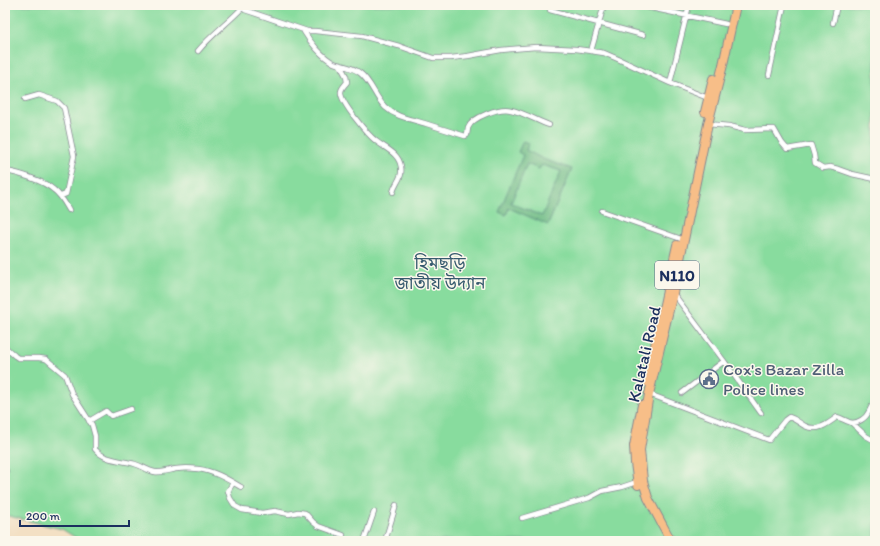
<svg xmlns="http://www.w3.org/2000/svg" width="880" height="546" viewBox="0 0 880 546" font-family="Itim,'Noto Sans Bengali',sans-serif">
	<style>
		.green { fill: #88dc9e; stroke: #52867e }
		.forest { fill: #6ebc85; stroke: #447672; fill-rule: evenodd }
		.lines { fill: none; stroke-linecap: round; stroke-linejoin: round }
		.street-casing { stroke: #878891; stroke-width: 6 }
		.highway-casing { stroke: #878891; stroke-width: 10 }
		.street { stroke: #fff; stroke-width: 4.5 }
		.highway { stroke: #f7be88; stroke-width: 8 }
		.labels { text-anchor: middle; dominant-baseline: central; stroke-width: 3; stroke-linejoin: round; paint-order: stroke }
		.shield { fill: #fbf7ec; stroke: #5e6b89; stroke-width: 1 }
		.shield-label { font-size: 16px; font-weight: bold; fill: #1b2f5e }
		.park-label { font-size: 17px; fill: #365a6e; stroke: #fbf7ec }
		.street-label { font-size: 17px; fill: #1b2f5e; stroke: #fbf7ec }
		.service-label { font-size: 17px; fill: #4e5e75; stroke: #fbf7ec; text-anchor: start }
	</style>
	<rect width="100%" height="100%" fill="#fbf7ec"/>
	<filter id="ink" filterUnits="userSpaceOnUse"><feTurbulence type="fractalNoise" baseFrequency=".025" numOctaves="2"/><feDisplacementMap in="SourceGraphic" scale="8" xChannelSelector="R" yChannelSelector="G"/><feConvolveMatrix kernelMatrix="1 2 1 2 8 2 1 2 1" color-interpolation-filters="sRGB"/></filter>
	<filter id="wash" filterUnits="userSpaceOnUse"><feTurbulence type="fractalNoise" baseFrequency=".012" numOctaves="4" result="noise"/><feDisplacementMap in="SourceGraphic" scale="16" xChannelSelector="R" yChannelSelector="G"/><feGaussianBlur stdDeviation="0.9" result="paint"/><feColorMatrix in="noise" values="0 0 0 0 0 0 0 0 0 0 0 0 0 0 0 0 0 1.4 0 .05"/><feComposite in="paint" operator="in"/></filter>
	<g filter="url(#wash)">
		<rect width="100%" height="100%" fill="#f3e0c4"/>
		<!-- green -->
		<path class="green" d="M5,5H875V541H81L62,529L5,515Z"/>
		<!-- forest -->
		<path class="forest" d="M523,141L529,143L526,150L543,159L572,169L548,225L509,208L506,215L499,212L523,155L518,152ZM527,164L539,169L542,165L561,171L542,216L511,203Z"/>
	</g>
	<g filter="url(#ink)">
		<g class="lines">
			<defs>
				<path id="street" d="M238,5L245,10L307,31H315L362,36L399,46L433,58H451L468,56L501,50L536,47L576,49L591,51L604,53L618,59L670,83
					M637,5L726,24
					M689,5L670,83L708,98
					M550,10L643,35
					M833,23L837,5
					M303,30C310,42 322,57 334,63C342,66 353,67 360,73C371,81 375,97 385,107C397,118 412,119 427,124C440,128 452,132 465,136L467,135C467,134 468,129 468,128C472,117 500,107 511,110C522,112 538,121 549,125
					M198,51C211,35 228,23 242,8
					M591,51L604,5
					M340,65L346,76L347,82C345,85 341,88 341,92C340,102 368,135 376,141C386,149 399,153 401,167C403,178 395,183 393,192
					M769,75L784,5
					M25,99L39,95L57,101L64,108L74,156L66,194L61,196
					M708,124L729,126L745,130L774,129L782,143L787,149L811,145L814,155L815,163L823,168L830,167L838,169L852,174L875,179
					M5,171C19,173 44,181 54,190C61,195 65,203 69,210
					M602,211L684,240
					M673,293L724,361L761,413
					M5,347L15,356L18,358H39L46,359L65,375L72,394L92,425L95,436V449C104,461 122,460 135,464C142,466 148,471 155,472C162,473 169,470 176,469C183,468 191,468 198,469C214,471 227,479 241,487
					M682,393L724,361
					M649,394L769,440L785,420L789,417C796,419 799,423 805,426C817,432 828,424 837,417C841,418 848,422 852,423C858,423 866,418 868,413C871,409 871,405 875,402
					M89,421L106,411L111,416L131,409
					M852,423L866,436L875,441
					M5,472L6,471
					M233,483L228,491L230,498L235,506L242,510L262,513L275,511L289,514L298,512L305,513L313,522L318,526L343,535
					M522,518L589,498L602,491L622,487L637,482
					M364,541L374,512
					M385,541L396,505"/>
				<path id="highway" d="M705,112L713,79
					M647,382L677,245
					M638,485L635,463L634,446L642,405
					M671,541L648,498L643,481L640,450L649,394L673,293L708,124L723,65L736,5"/>
			</defs>
			<!-- street casing -->
			<use href="#street" class="street-casing"/>
			<!-- highway casing -->
			<use href="#highway" class="highway-casing"/>
			<!-- street -->
			<use href="#street" class="street"/>
			<!-- highway -->
			<use href="#highway" class="highway"/>
		</g>
	</g>
	<!-- icons -->
	<defs>
		<symbol id="civic-ring" viewBox="-11 -11 22 22"><circle r="9.5" fill="#fbf7ec" stroke="#5c6f8a" stroke-width="1.5"/><path d="M-.6-6.5H3V-4.5H.6V-3L4-1V1h2V6H-6V1h2V-1L-.6-3ZM-1.2 2.5V6h2.4V2.5Z" fill="#5c6f8a"/></symbol>
	</defs>
	<g fill-rule="evenodd">
		<use href="#civic-ring" x="698" y="368" width="22" height="22"/>
	</g>
	<g class="labels">
		<!-- shield labels -->
		<rect class="shield" x="655" y="261" width="44" height="28" rx="3"/>
		<g class="shield-label">
			<text x="677" y="275">N110</text>
		</g>
		<!-- park labels -->
		<g class="park-label">
			<text x="440" y="263">হিমছড়ি<tspan x="440" dy="20">জাতীয় উদ্যান</tspan></text>
		</g>
		<!-- street labels -->
		<g class="street-label">
			<text transform="translate(644 354) rotate(-77)">Kalatali Road</text>
		</g>
		<!-- service labels -->
		<g class="service-label">
			<text x="723" y="369">Cox's Bazar Zilla<tspan x="723" dy="20">Police lines</tspan></text>
		</g>
	</g>
	<!-- margin -->
	<rect width="880" height="546" fill="none" stroke="#fbf7ec" stroke-width="20"/>
	<!-- scale -->
	<path d="M20 520v6h109v-6" fill="none" stroke="#1b2f5e" stroke-width="2"/>
	<text x="26" y="520" font-size="12" fill="#1b2f5e" stroke="#fbf7ec" stroke-width="3" paint-order="stroke">200 m</text>
</svg>
